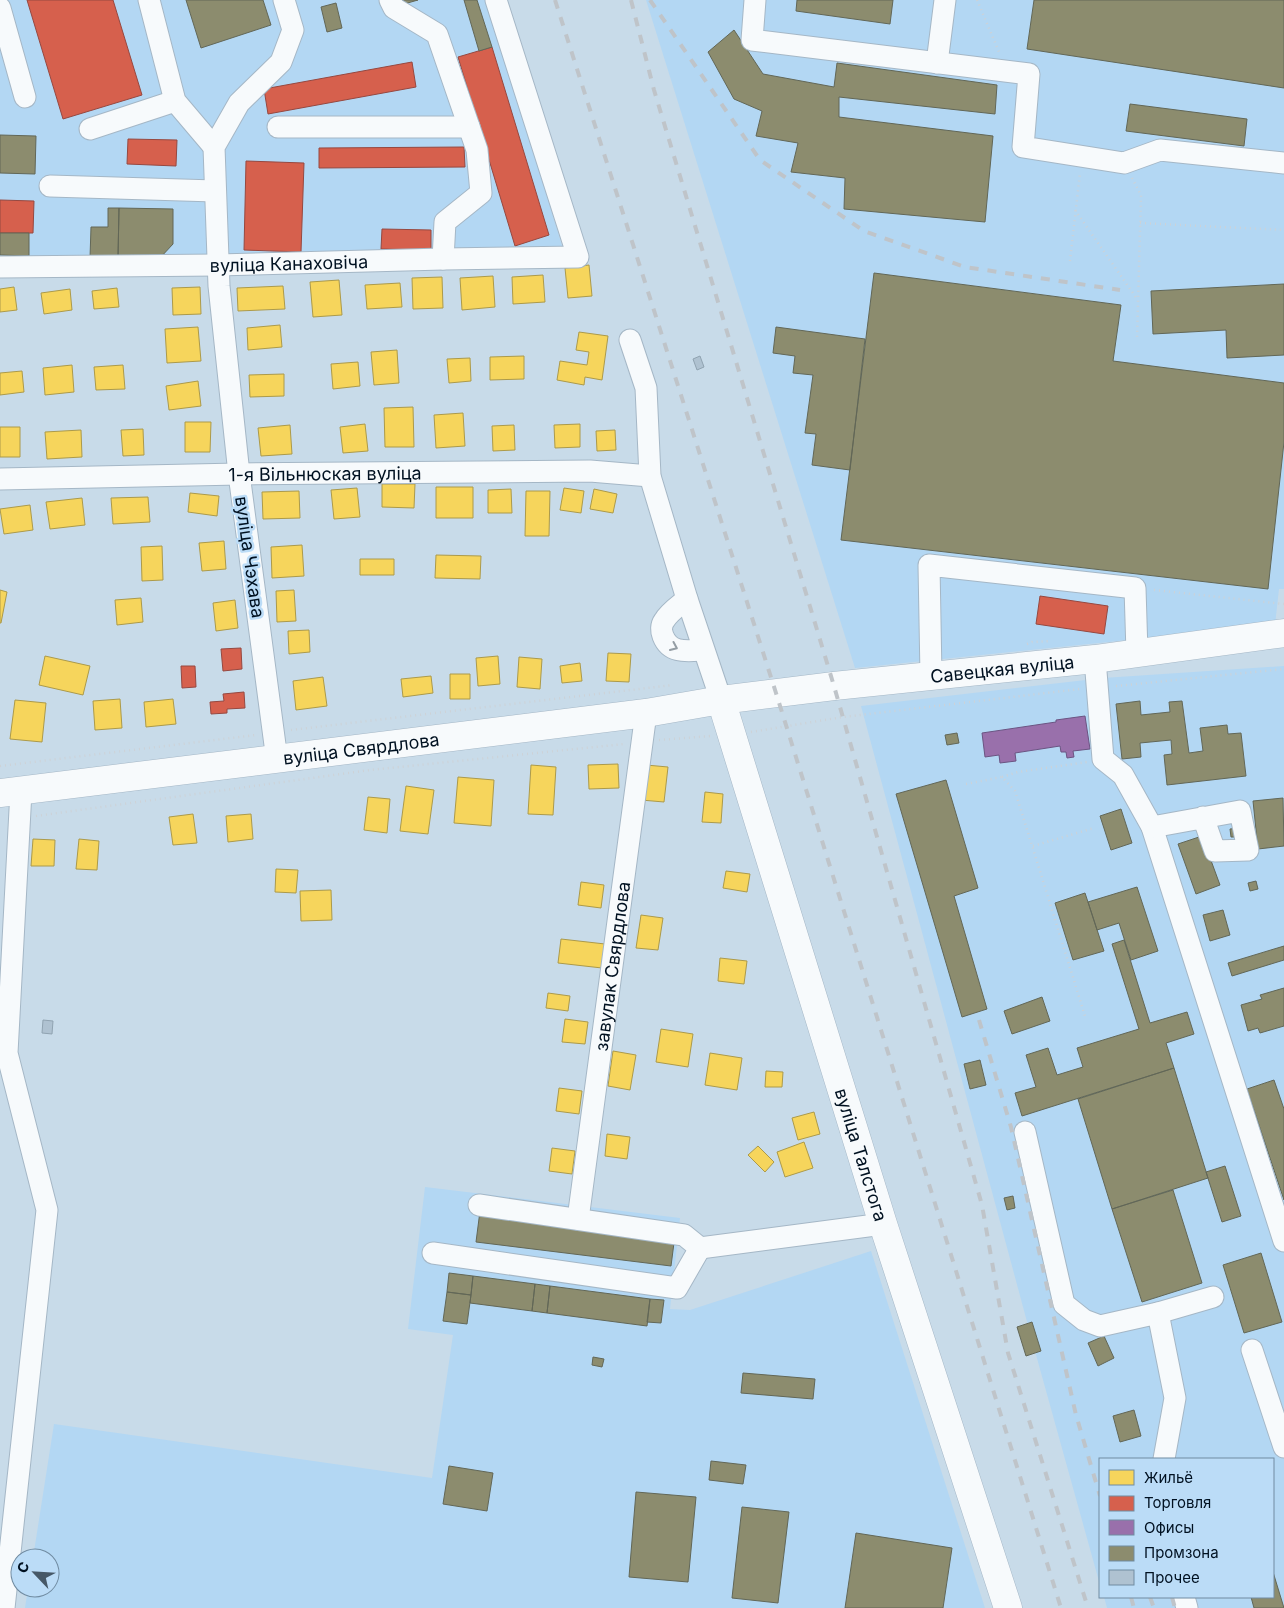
<svg xmlns="http://www.w3.org/2000/svg" width="1284" height="1608" viewBox="0 0 1284 1608" font-family="Inter,sans-serif">
	<style>
		.built { fill: #b3d7f3 }
		.homes { fill: #f6d55c; stroke: #ac9a4a }
		.shops { fill: #d6604d; stroke: #964840 }
		.offices { fill: #9970ab; stroke: #6b5482 }
		.industry { fill: #8c8c6e; stroke: #626757 }
		.building { fill: #afc2d1; stroke: #90a3b1 }
		.lines { fill: none; stroke-linecap: round; stroke-linejoin: round }
		.minor-casing { stroke: #a5b7c6; stroke-width: 23 }
		.major-casing { stroke: #a5b7c6; stroke-width: 29 }
		.path { stroke: #cdd2d7; stroke-width: 2.5; stroke-dasharray: 1 4; stroke-linecap: butt }
		.minor { stroke: #f7fafc; stroke-width: 21 }
		.major { stroke: #f7fafc; stroke-width: 28 }
		.rail { stroke: #bfc4c9; stroke-width: 4; stroke-dasharray: 9 9; stroke-linecap: butt }
		.oneway { stroke: #949da4 }
		.labels { text-anchor: middle; dominant-baseline: central; stroke-width: 5; stroke-linejoin: round; paint-order: stroke }
		.street-label { font-size: 18px; fill: #001121; stroke: #bbdcf7 }
	</style>
	<rect width="100%" height="100%" fill="#c8dbe9"/>
	<!-- built -->
	<path class="built" d="M0,0H488L566,259L0,260Z
		M646,0H1284V589H1279L1275,625L855,668Z
		M1284,666V1608H1107L1104,1597H1273V1459H1100V1585L1033,1344L861,706L1103,678Z
		M425,1187L680,1218L670,1309L690,1310L871,1251L985,1608H25L28,1588H50V1558H33L54,1424L432,1478L453,1335L408,1329Z"/>
	<!-- homes -->
	<path class="homes" d="M589,265L592,296L568,298L565,268Z
		M543,275L545,302L513,304L512,277Z
		M493,276L495,307L462,310L460,278Z
		M442,277L443,308L413,309L412,278Z
		M339,280L342,315L313,317L310,282Z
		M400,283L402,307L367,309L365,285Z
		M283,286L285,309L238,311L237,288Z
		M14,287L17,310L0,312V289Z
		M200,287L201,314L173,315L172,288Z
		M117,288L119,307L94,309L92,291Z
		M70,289L72,310L44,314L41,293Z
		M280,325L282,347L248,350L247,328Z
		M198,327L201,361L167,363L165,329Z
		M579,332L608,336L602,380L585,377L584,385L557,380L560,361L587,365L589,352L576,350Z
		M397,350L399,383L374,385L371,352Z
		M524,356V379L490,380V357Z
		M470,358L471,381L449,383L447,359Z
		M358,362L360,386L333,389L331,364Z
		M72,365L74,392L45,395L43,368Z
		M123,365L125,389L96,390L94,367Z
		M22,371L24,392L0,395V373Z
		M284,374V396L250,397L249,375Z
		M198,381L201,406L169,410L166,386Z
		M413,407L414,447H385L384,408Z
		M463,413L465,446L436,448L434,415Z
		M185,422H211L210,452H185Z
		M365,424L368,451L343,453L340,427Z
		M580,424V447L555,448L554,425Z
		M290,425L292,454L261,456L258,428Z
		M514,425L515,450L493,451L492,426Z
		M0,427H20V457H0Z
		M143,429L144,455L123,456L121,430Z
		M81,430L82,457L47,459L45,432Z
		M615,430L616,450L597,451L596,431Z
		M382,484H415L414,508L382,507Z
		M436,487H473V518H436Z
		M357,488L360,517L334,519L331,490Z
		M564,488L584,491L581,513L560,510Z
		M511,489L512,513H488V490Z
		M594,489L617,494L613,513L590,509Z
		M299,491L300,518L263,519L262,492Z
		M526,491H550L549,536H525Z
		M190,493L219,496L217,516L188,512Z
		M148,497L150,522L113,524L111,498Z
		M82,498L85,525L50,529L46,502Z
		M30,505L33,530L4,534L0,509Z
		M224,541L226,569L202,571L199,543Z
		M302,545L304,576L272,578L271,547Z
		M162,546L163,580L142,581L141,547Z
		M436,555L481,556L480,579L435,578Z
		M360,559H394V575H360Z
		M0,590L7,592L1,623H0Z
		M294,590L296,621L277,622L276,591Z
		M141,598L143,622L117,625L115,600Z
		M235,600L238,628L216,631L213,603Z
		M309,630L310,652L289,654L288,631Z
		M608,653L631,654L629,682L606,681Z
		M45,656L90,666L83,695L39,685Z
		M498,656L500,684L478,686L476,658Z
		M519,657L542,659L540,689L517,687Z
		M580,663L582,681L562,683L560,666Z
		M450,674H470V699H450Z
		M431,676L433,693L403,697L401,679Z
		M323,677L327,706L296,710L293,681Z
		M120,699L122,728L95,730L93,701Z
		M173,699L176,724L146,727L144,702Z
		M15,700L46,703L42,742L10,739Z
		M618,764L619,788L589,789L588,765Z
		M531,765L556,767L553,815L528,814Z
		M646,765L668,767L664,802L641,800Z
		M458,777L494,780L491,826L454,823Z
		M406,786L434,790L428,834L400,831Z
		M705,792L723,794L721,823L702,822Z
		M368,797L390,799L387,833L364,830Z
		M193,814L197,843L173,845L169,817Z
		M251,814L253,839L228,842L226,816Z
		M33,839L55,840L54,866H31Z
		M79,839L99,841L97,870L76,869Z
		M276,869L298,870L296,893L275,892Z
		M726,871L750,874L747,892L723,888Z
		M581,882L604,885L601,908L578,905Z
		M331,890L332,920L301,921L300,891Z
		M641,915L663,918L658,950L636,948Z
		M561,939L605,944L602,968L558,963Z
		M720,958L747,961L744,984L718,981Z
		M548,993L570,996L568,1011L546,1008Z
		M565,1019L588,1022L585,1044L562,1042Z
		M661,1029L693,1034L688,1067L656,1062Z
		M613,1051L636,1055L630,1090L608,1086Z
		M710,1053L742,1058L737,1090L705,1085Z
		M766,1071L783,1072L782,1087H765Z
		M559,1088L582,1091L579,1114L556,1111Z
		M814,1112L820,1134L798,1140L792,1118Z
		M607,1134L630,1137L627,1159L605,1156Z
		M804,1142L813,1168L785,1177L777,1152Z
		M758,1146L774,1162L765,1172L748,1155Z
		M552,1148L575,1151L572,1174L549,1171Z"/>
	<!-- shops -->
	<path class="shops" d="M27,0H113L142,95L63,119Z
		M492,47L549,235L515,246L458,57Z
		M412,62L416,87L268,114L264,89Z
		M128,139L177,140L176,166L127,164Z
		M464,147L465,167L319,168V148Z
		M246,161L304,163L301,252L244,250Z
		M0,200L34,201L33,233H0Z
		M382,229L431,230V250L381,249Z
		M1040,596L1108,606L1104,634L1036,624Z
		M241,648L242,669L223,671L221,649Z
		M181,666H195L196,687L182,688Z
		M244,692L245,708L227,709V713L211,714L210,702L224,701L223,694Z"/>
	<!-- offices -->
	<path class="offices" d="M1085,716L1090,749L1073,751L1074,757L1067,758L1066,752H1061L1060,746L1015,753L1016,761L1000,763L999,755L985,757L982,733L1056,722V720Z"/>
	<!-- industry -->
	<path class="industry" d="M186,0H263L271,25L201,48Z
		M403,0H418L404,4Z
		M464,0H477L492,47L479,51Z
		M797,0H893L890,24L796,11Z
		M1034,0H1284V88L1027,49Z
		M336,3L342,28L327,32L321,7Z
		M734,30L763,74L834,87L837,63L997,85L995,114L839,97V117L993,136L985,222L844,209L845,178L791,172L798,143L756,136L762,111L734,99L708,52Z
		M1130,104L1247,119L1244,146L1126,131Z
		M0,135L36,136L35,174L0,173Z
		M108,208H119L118,258H90L91,227H108Z
		M119,208L173,209V244L159,259L118,258Z
		M0,233H29V256L0,255Z
		M874,273L1121,305L1113,361L1284,383V442L1268,589L841,540Z
		M1284,284V355L1227,358L1226,330L1153,334L1151,291Z
		M776,327L865,339L850,470L812,465L816,434L805,433L813,375L793,373L795,356L773,353Z
		M1140,701L1141,715L1170,712L1169,702L1182,701L1189,753L1203,751L1200,728L1227,725L1228,734L1241,733L1246,776L1167,785L1164,755L1172,754L1171,740L1140,743L1141,757L1122,759L1116,704Z
		M957,733L959,743L947,745L945,735Z
		M946,780L978,888L954,896L987,1009L962,1017L896,794Z
		M1283,798L1284,846L1258,849L1253,801Z
		M1121,809L1132,843L1111,850L1100,816Z
		M1239,828V837H1231L1230,829Z
		M1202,836L1220,885L1196,894L1178,844Z
		M1256,881L1258,889L1250,891L1248,883Z
		M1137,887L1158,951L1131,960L1119,923L1097,930L1088,902Z
		M1085,893L1104,951L1073,960L1055,903Z
		M1223,910L1230,935L1210,941L1203,915Z
		M1124,940L1150,1023L1187,1012L1194,1034L1166,1043L1174,1068L1022,1116L1015,1093L1036,1087L1026,1055L1048,1048L1057,1075L1083,1067L1077,1048L1139,1029L1112,944Z
		M1284,946V960L1232,976L1228,963Z
		M1284,988V1026L1260,1033L1258,1028L1248,1031L1241,1005L1262,999L1260,995Z
		M1042,997L1050,1021L1012,1034L1004,1011Z
		M980,1060L986,1085L970,1089L964,1064Z
		M1174,1068L1208,1178L1112,1209L1078,1099Z
		M1274,1080L1284,1109V1200L1247,1089Z
		M1225,1166L1241,1216L1222,1222L1206,1172Z
		M1173,1190L1202,1283L1142,1302L1112,1209Z
		M1013,1196L1015,1208L1007,1210L1004,1198Z
		M480,1211L675,1235L671,1266L476,1242Z
		M1261,1253L1282,1322L1244,1333L1223,1265Z
		M449,1273L473,1276L471,1295L447,1292Z
		M473,1276L535,1284L532,1311L470,1303Z
		M535,1284L550,1286L547,1313L532,1311Z
		M550,1286L650,1299L647,1326L547,1313Z
		M447,1292L471,1295L467,1324L443,1321Z
		M650,1299L664,1300L661,1323L647,1322Z
		M1032,1322L1041,1351L1026,1356L1017,1327Z
		M1104,1336L1114,1358L1098,1366L1088,1343Z
		M593,1357L604,1359L602,1367L592,1365Z
		M743,1373L815,1379L813,1399L741,1393Z
		M1134,1410L1141,1436L1120,1442L1113,1416Z
		M711,1461L746,1465L743,1484L709,1480Z
		M449,1466L493,1473L487,1511L443,1504Z
		M636,1492L696,1497L688,1582L629,1577Z
		M742,1507L789,1512L778,1603L732,1598Z
		M856,1533L952,1548L943,1608H845Z
		M1273,1572L1284,1608H1254L1251,1597H1273Z"/>
	<!-- building -->
	<path class="building" d="M700,356L704,367L697,370L693,359Z
		M43,1020L53,1021L52,1034L42,1033Z"/>
	<g class="lines">
		<defs>
			<g id="minor">
				<path d="M149,0L175,101L214,147"/>
				<path d="M390,0L394,8L437,34L477,150L481,193L445,222L443,259"/>
				<path d="M755,0L752,40L1029,74L1023,147L1124,163L1160,150L1284,163"/>
				<path d="M0,8L25,97"/>
				<path d="M937,63L945,0"/>
				<path d="M278,127H469"/>
				<path d="M90,129L175,101"/>
				<path d="M50,186L215,191"/>
				<path id="s1" d="M0,267L218,265L443,259L578,257L496,0"/>
				<path d="M630,340L646,388L650,476L687,599L721,700"/>
				<path id="s2" d="M0,479L239,474L590,471L650,476"/>
				<path d="M687,599C680,605 669,612 664,621C661,625 661,631 663,636C670,654 687,651 703,650"/>
				<path d="M1095,659L1103,759L1123,775L1152,827L1284,1241"/>
				<path d="M931,676L929,565L1135,588L1137,653"/>
				<path d="M277,760L239,474L219,286L214,147L239,103L281,62L293,30L284,0"/>
				<path d="M1152,827L1240,811L1248,850L1215,851L1203,817"/>
				<path d="M1025,1132L1064,1304L1084,1320L1100,1326L1158,1313L1175,1398L1164,1459"/>
				<path d="M479,1205L684,1235L700,1248L883,1224"/>
				<path id="s3" d="M578,1219L646,713"/>
				<path d="M433,1253L677,1288L700,1248"/>
				<path d="M1158,1313L1213,1297"/>
				<path d="M1252,1350L1284,1447"/>
				<path d="M1184,1597L1187,1608"/>
				<path d="M4,1608L47,1210L7,1053L21,791"/>
			</g>
			<g id="major">
				<path id="s4" d="M721,700L883,1224L1008,1608"/>
				<path id="s5" d="M0,793L646,713L721,700L834,686L1095,659L1284,633"/>
			</g>
		</defs>
		<!-- minor casing -->
		<use href="#minor" class="minor-casing"/>
		<!-- major casing -->
		<use href="#major" class="major-casing"/>
		<!-- path -->
		<path class="path" d="M977,0L999,52
			M1132,178L1141,195L1137,339
			M1075,210L1137,299
			M1140,223L1284,230
			M1070,261L1080,173
			M1154,590L1284,604
			M1027,644L1032,642L1051,641
			M1116,686L1284,669
			M291,730L673,685
			M751,732L843,717L1080,689
			M659,740L711,736
			M0,766L256,735
			M1002,777L1018,772L1087,762
			M966,784L1002,777L1015,791L1085,1016
			M36,816L370,770L624,744
			M1033,846L1094,828"/>
		<!-- minor -->
		<use href="#minor" class="minor"/>
		<!-- major -->
		<use href="#major" class="major"/>
		<!-- rail -->
		<path class="rail" d="M555,0L776,693L1061,1608
			M631,0L654,90L834,686L982,1205L1008,1353L1088,1608
			M650,0L760,160L864,231L965,267L1120,290
			M979,1020L1011,1127L1076,1415L1100,1496
			M1131,1597L1134,1608
			M1150,1597L1154,1608
			M1172,1597L1175,1608"/>
	</g>
	<!-- one-way arrows -->
	<defs><path id="oneway-chevron" d="M-2-3.5L2.5 0L-2 3.5" fill="none" stroke-width="1.6" stroke-linecap="round" stroke-linejoin="round" transform="scale(1.25)"/></defs>
	<use class="oneway" href="#oneway-chevron" transform="translate(674 647) rotate(24)"/>
	<g class="labels">
		<!-- street labels -->
		<g class="street-label">
			<text stroke="none"><textPath href="#s1" startOffset="289">вуліца Канаховіча</textPath></text>
			<text stroke="none"><textPath href="#s2" startOffset="325">1-я Вільнюская вуліца</textPath></text>
			<text transform="translate(250 557) rotate(82)">вуліца Чэхава</text>
			<text stroke="none"><textPath href="#s5" startOffset="1010">Савецкая вуліца</textPath></text>
			<text stroke="none"><textPath href="#s5" startOffset="364">вуліца Свярдлова</textPath></text>
			<text stroke="none"><textPath href="#s3" startOffset="255">завулак Свярдлова</textPath></text>
			<text stroke="none"><textPath href="#s4" startOffset="476">вуліца Талстога</textPath></text>
		</g>
	</g>
	<!-- legend -->
	<rect x="1099" y="1458" width="175" height="140" fill="#bbdcf7" stroke="#708ba1"/>
	<rect x="1109" y="1470" width="25" height="15" fill="#f6d55c" stroke="#708ba1"/>
	<text x="1144" y="1483" font-size="15" fill="#001121">Жильё</text>
	<rect x="1109" y="1496" width="25" height="15" fill="#d6604d" stroke="#708ba1"/>
	<text x="1144" y="1508" font-size="15" fill="#001121">Торговля</text>
	<rect x="1109" y="1520" width="25" height="15" fill="#9970ab" stroke="#708ba1"/>
	<text x="1144" y="1533" font-size="15" fill="#001121">Офисы</text>
	<rect x="1109" y="1546" width="25" height="15" fill="#8c8c6e" stroke="#708ba1"/>
	<text x="1144" y="1558" font-size="15" fill="#001121">Промзона</text>
	<rect x="1109" y="1570" width="25" height="15" fill="#afc2d1" stroke="#708ba1"/>
	<text x="1144" y="1583" font-size="15" fill="#001121">Прочее</text>
	<!-- north arrow -->
	<g transform="translate(35 1573) rotate(295)"><circle r="24" fill="#bbdcf7" stroke="#708ba1"/>
	<path d="M0-4L9 19L0 12L-9 19Z" fill="#465867"/>
	<text y="-8" font-size="14" font-weight="bold" text-anchor="middle" fill="#001121">С</text>
	</g>
</svg>
